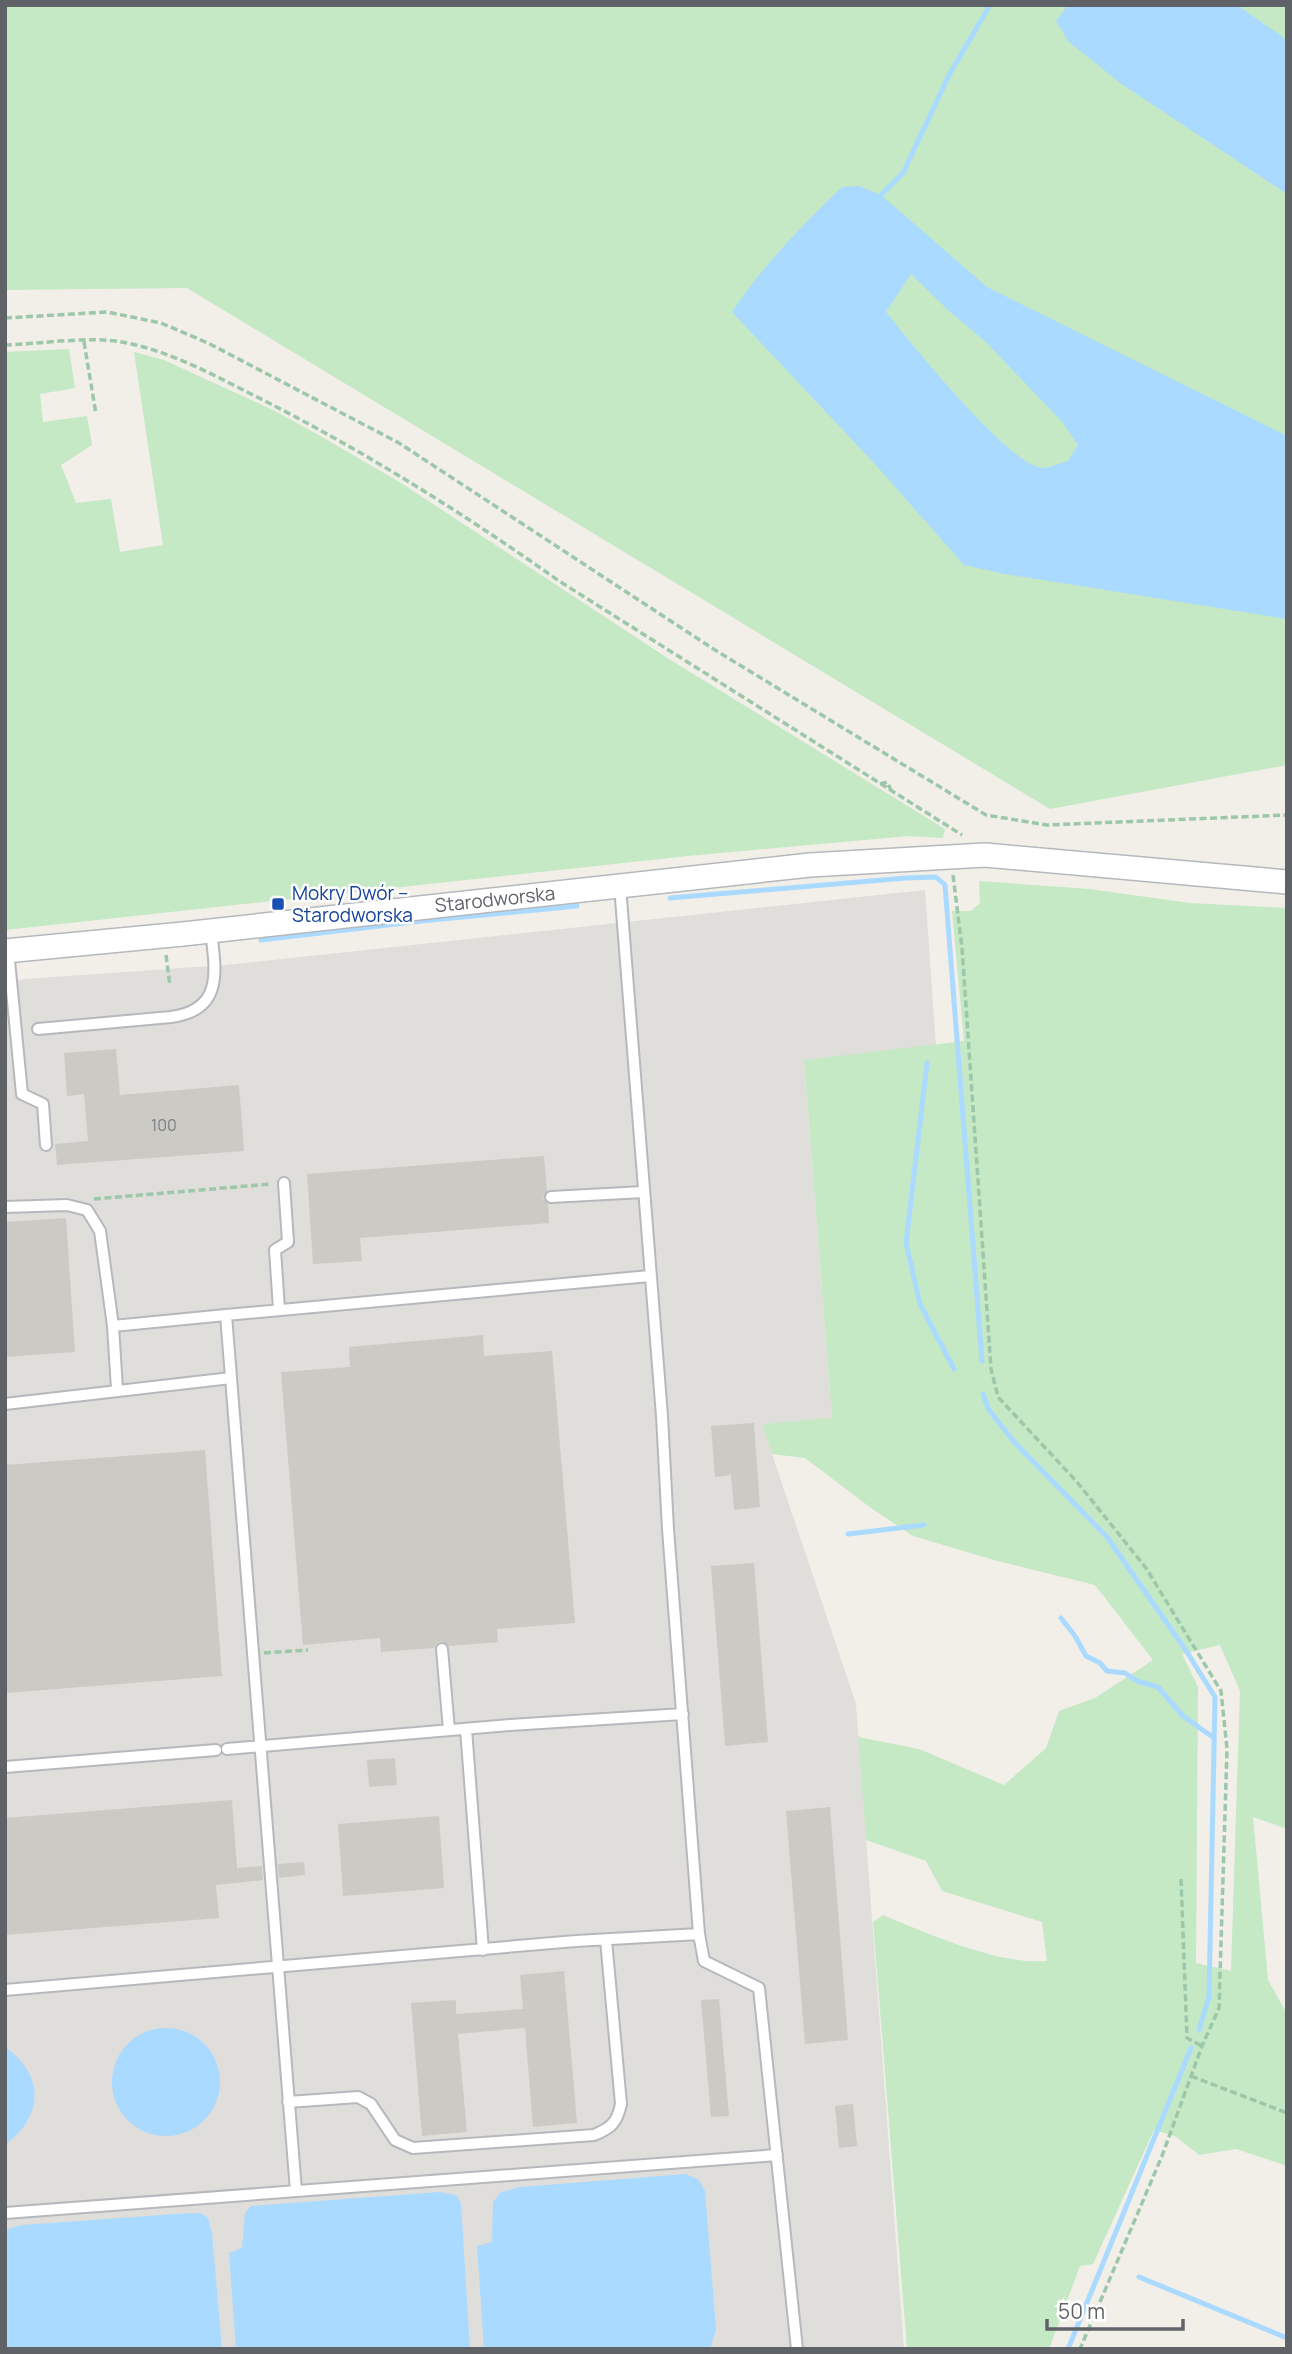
<svg xmlns="http://www.w3.org/2000/svg" width="1292" height="2354" viewBox="0 0 1292 2354" font-family="Manrope,sans-serif">
	<style>
		.industrial { fill: #e0deda }
		.green { fill: #c5e8c5; fill-rule: evenodd }
		.water { fill: #aadaff; fill-rule: evenodd }
		.lines { fill: none; stroke-linecap: round; stroke-linejoin: round }
		.stream { stroke: #aadaff; stroke-width: 5 }
		.building { fill: #cccac5 }
		.service-casing { stroke: #b5b8bc; stroke-width: 14 }
		.minor-casing { stroke: #b5b8bc; stroke-width: 26 }
		.path { stroke: #9cc7a9; stroke-width: 3.5; stroke-dasharray: 7 3.5; stroke-linecap: butt }
		.service { stroke: #fff; stroke-width: 10 }
		.minor { stroke: #fff; stroke-width: 23 }
		.transit-dot { fill: #1a4fb4; stroke: #fff; stroke-width: 2.5 }
		.labels { text-anchor: middle; dominant-baseline: central; stroke-width: 5; stroke-linejoin: round; paint-order: stroke }
		.number-label { font-size: 16px; fill: #7a7d7f }
		.transit-label { font-size: 19px; fill: #164399; stroke: #fff; text-anchor: start }
		.street-label { font-size: 19px; fill: #5f6368; stroke: #fff }
	</style>
	<rect width="100%" height="100%" fill="#f1efe8"/>
	<!-- industrial -->
	<path class="industrial" d="M925,890L936,1046L804,1061L832,1419L762,1424L856,1704L904,2349H5V991L19,980L25,979L225,965Z"/>
	<!-- green -->
	<path class="green" d="M5,5H1287V765L1050,809L187,288L5,290Z
		M69,349L75,388L40,394L43,422L87,416L92,445L61,465L76,503L111,499L120,552L163,545L134,352L164,360L273,410L324,438L401,483L669,659L945,829L943,838L909,836L688,856L5,930V352Z
		M979,881L1089,889L1190,903L1287,908V1829L1253,1817L1268,1980L1287,2014V2166L1236,2149L1199,2155L1175,2136L1154,2130L1093,2264L1080,2266L1049,2349H907L873,1922L883,1915C929,1934 998,1965 1047,1961L1042,1922L942,1891L926,1861L866,1840L858,1737L919,1749L1004,1785L1046,1748L1059,1711L1095,1698L1153,1660L1095,1585L994,1560L913,1536L871,1508L805,1458L772,1454L762,1424L832,1418L804,1060L964,1041L952,911H971L980,903ZM1220,1645L1240,1691L1231,1971L1196,1963L1198,1687L1182,1654Z"/>
	<!-- water -->
	<path class="water" d="M1068,5H1237L1287,40V194L1120,83L1068,41L1056,21Z
		M859,186L881,195L987,287L1287,436V619L1005,574L964,565L874,463L732,312C762,266 803,225 842,187ZM911,274L948,310L987,343L1063,423L1078,445L1068,461C1061,463 1050,468 1042,468C1010,466 909,341 886,312Z
		M112 2082a54 54 0 1 1 108 0a54 54 0 1 1-108 0Z
		M5,2047C45,2075 44,2116 5,2145Z
		M686,2174L699,2180L705,2191L716,2329L711,2347L484,2349L477,2246L492,2242L493,2202L501,2192L520,2187Z
		M439,2192L456,2195L461,2203L470,2349H236L229,2253L242,2248L245,2213L251,2206Z
		M189,2213H200L208,2218L212,2233L222,2349H5V2232L10,2228L23,2225Z"/>
	<g class="lines">
		<!-- stream -->
		<path class="stream" d="M881,195L903,173L949,75L990,5
			M670,898L906,878L936,877L945,885L982,1361
			M261,940L421,921L577,906
			M927,1063L906,1243L920,1304L954,1369
			M983,1394L989,1410L1015,1443L1107,1537L1187,1652L1215,1697L1209,1997L1199,2030
			M848,1534L924,1525
			M1061,1618L1075,1636L1086,1656L1100,1663L1107,1671L1125,1673L1137,1681L1158,1687L1183,1716L1214,1738
			M1139,2277L1287,2338
			M1068,2349L1191,2048"/>
	</g>
	<!-- building -->
	<path class="building" d="M116,1049L120,1095L239,1085L244,1151L57,1165L55,1144L88,1141L84,1094L67,1096L64,1053Z
		M544,1156L547,1191L543,1198L548,1204L549,1223L360,1238L362,1261L313,1264L307,1174Z
		M66,1218L75,1352L5,1357V1222Z
		M483,1335L484,1356L552,1351L575,1623L497,1629L498,1642L449,1646L442,1641L437,1643L434,1648L381,1652L380,1638L303,1645L281,1372L350,1367L349,1347Z
		M754,1423L760,1507L734,1510L731,1475L715,1477L711,1426Z
		M205,1450L222,1676L5,1693V1465Z
		M754,1563L768,1742L725,1746L711,1566Z
		M395,1758L397,1785L369,1787L367,1760Z
		M232,1800L237,1868L262,1866L263,1880L216,1885L219,1918L5,1935V1818Z
		M830,1807L848,2040L805,2044L786,1811Z
		M439,1816L444,1888L343,1896L338,1824Z
		M304,1862L305,1875L279,1878L278,1864Z
		M564,1971L577,2123L533,2127L525,2028L458,2034L467,2132L422,2136L411,2003L456,2000V2014L523,2009L520,1975Z
		M719,1999L729,2116L711,2117L701,2000Z
		M853,2104L857,2146L839,2148L835,2106Z"/>
	<g class="lines">
		<defs>
			<path id="service" d="M8,950L22,1094L43,1104L46,1145
				M38,1029L171,1017C223,1010 216,972 211,931
				M551,1197L643,1192
				M5,1207L67,1205L87,1210L100,1231L113,1326L117,1389
				M279,1309L275,1250L288,1242L284,1183
				M113,1326L226,1315
				M5,1404L231,1378
				M442,1649L449,1730
				M466,1729L483,1950
				M227,1749L510,1725L683,1714
				M5,1767L216,1750
				M699,1934L704,1961L759,1988L797,2349
				M5,1990L576,1941L699,1934L668,1529L662,1416L620,886
				M288,2102L358,2097L371,2104L395,2140L413,2148L594,2135C611,2128 617,2123 621,2104L606,1940
				M296,2191L226,1315L650,1276
				M5,2213L777,2155"/>
			<path id="minor" d="M5,951L183,934L810,865L985,855L1287,882"/>
		</defs>
		<!-- service casing -->
		<use href="#service" class="service-casing"/>
		<!-- minor casing -->
		<use href="#minor" class="minor-casing"/>
		<!-- path -->
		<path class="path" d="M5,318L107,312L161,323L208,343L399,443L715,650L986,815L1047,825L1287,815
			M84,342L96,414
			M5,345C38,344 91,336 122,342C171,351 215,376 259,398C364,451 463,513 559,581L962,835
			M880,784L887,782L891,790
			M953,875L962,948L991,1369L998,1397L1077,1482L1146,1568L1221,1691L1227,1749L1219,2008L1202,2046L1162,2156L1080,2349
			M166,955L170,986
			M94,1199L271,1184
			M264,1653L308,1650
			M1181,1879L1187,2038L1202,2046
			M1191,2076L1287,2113"/>
		<!-- service -->
		<use href="#service" class="service"/>
		<!-- minor -->
		<use href="#minor" class="minor"/>
	</g>
	<!-- markers -->
	<rect class="transit-dot" x="271" y="897" width="14" height="14" rx="3.5"/>
	<g class="labels">
		<!-- number labels -->
		<g class="number-label">
			<text x="164" y="1125">100</text>
		</g>
		<!-- transit labels -->
		<g class="transit-label">
			<text x="292" y="893">Mokry Dwór –<tspan x="292" dy="22">Starodworska</tspan></text>
		</g>
		<!-- street labels -->
		<g class="street-label">
			<text transform="translate(495 899) rotate(-6)">Starodworska</text>
		</g>
	</g>
	<!-- border -->
	<rect width="1292" height="2354" fill="none" stroke="#5f6368" stroke-width="14"/>
	<!-- scale -->
	<path d="M1047 2319v10h136v-10" fill="none" stroke="#5f6368" stroke-width="3.5"/>
	<text x="1058" y="2319" font-size="21" fill="#5f6368" stroke="#ffffff" stroke-width="5" paint-order="stroke">50 m</text>
</svg>
